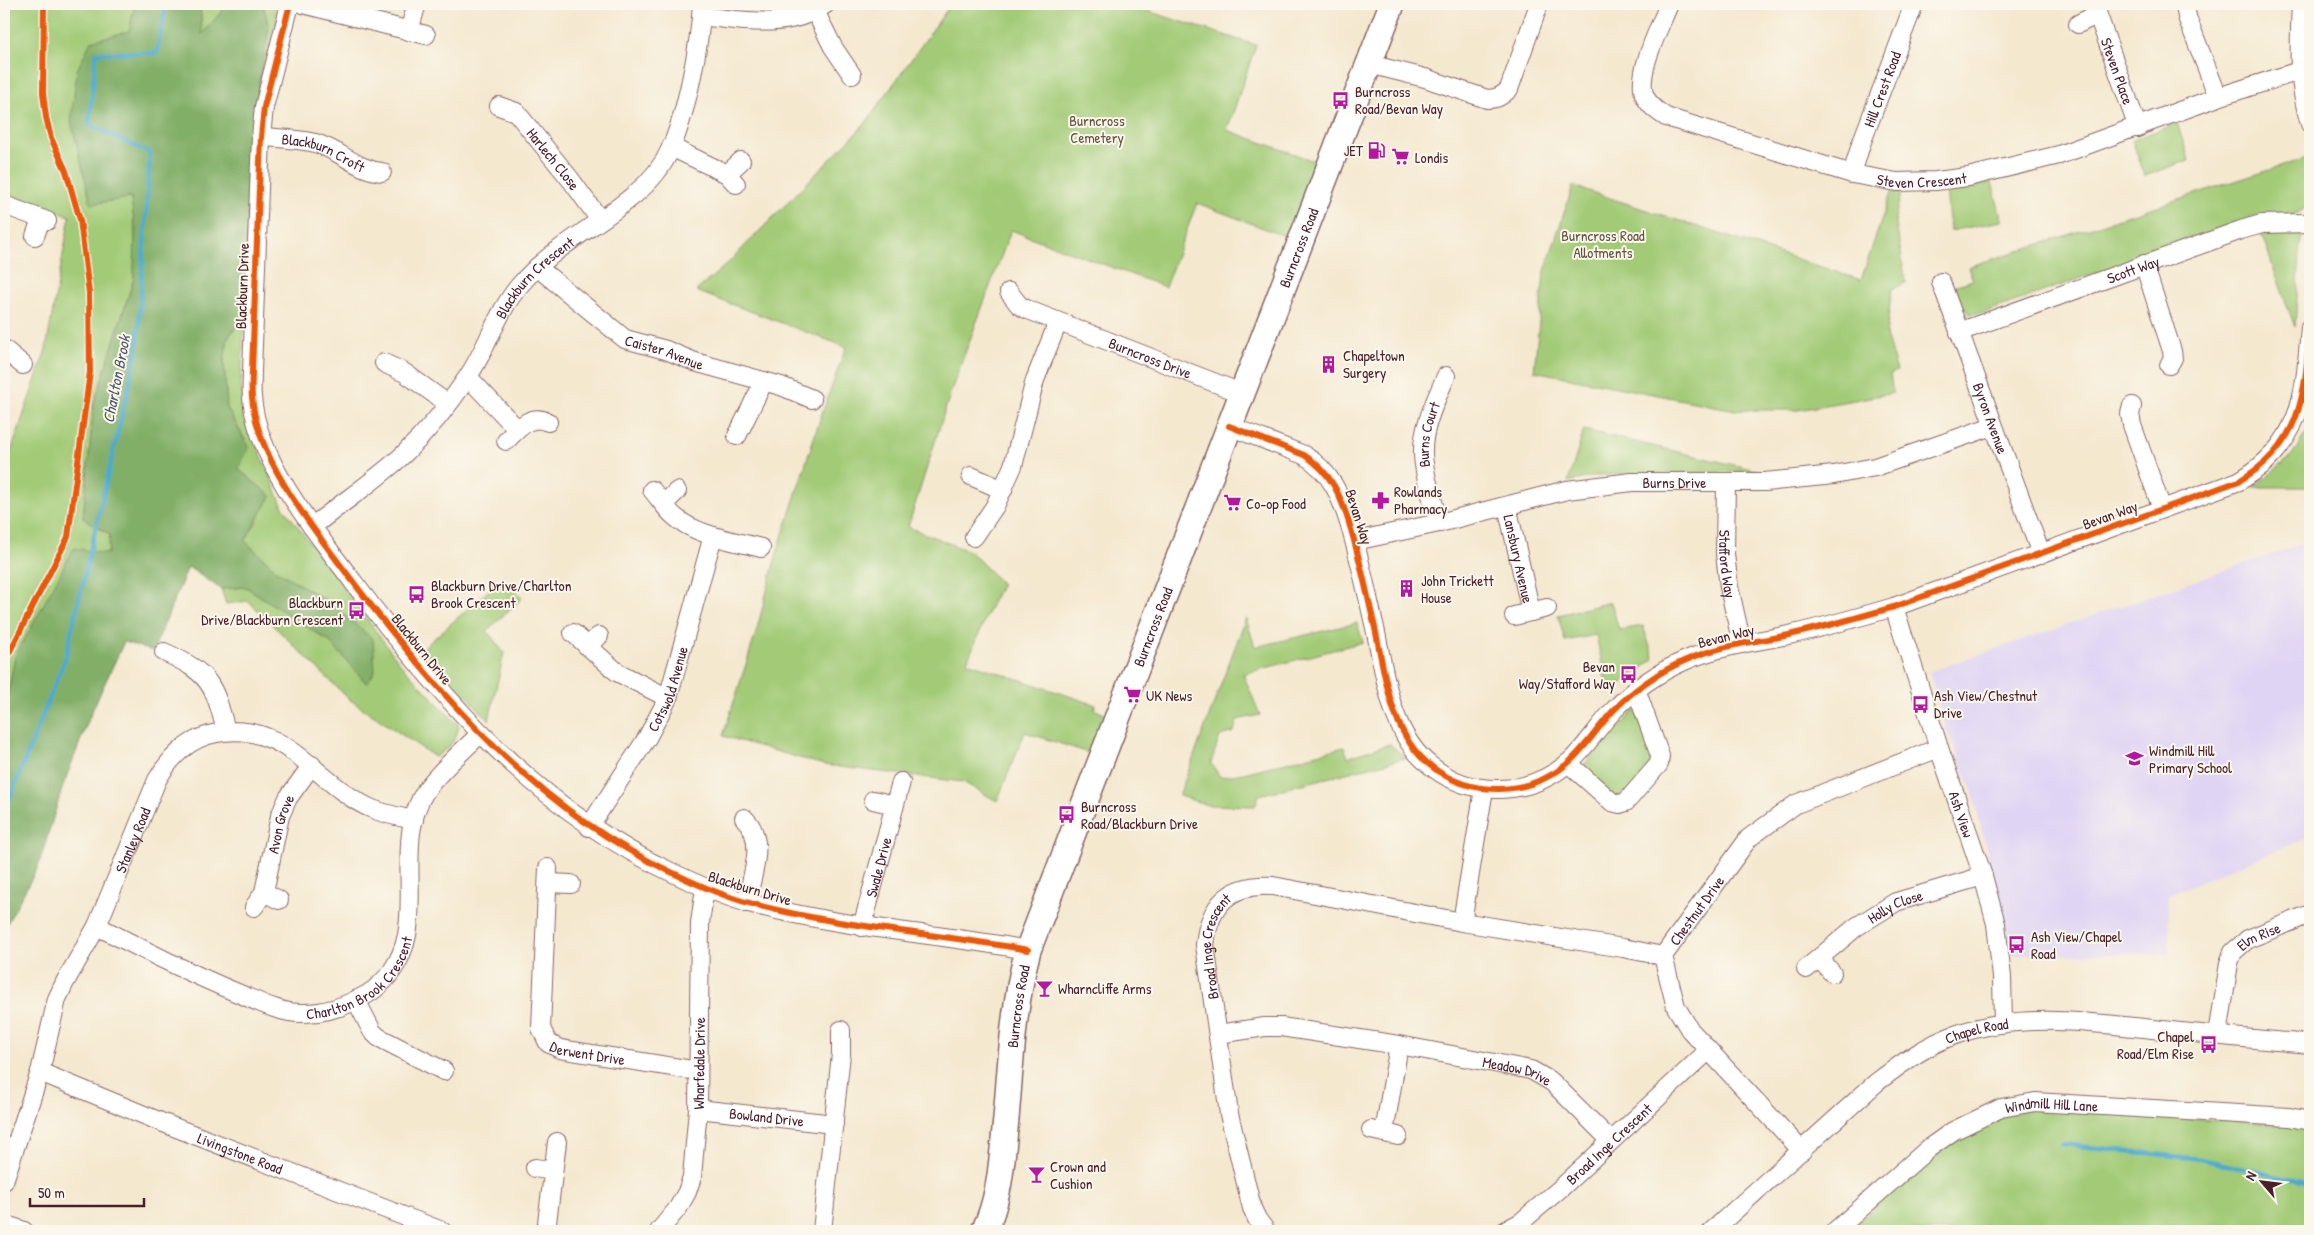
<svg xmlns="http://www.w3.org/2000/svg" width="2314" height="1235" viewBox="0 0 2314 1235" font-family="'Patrick Hand',sans-serif">
	<style>
		.built { fill: #e0d4f4 }
		.green { fill: #a3cb77; stroke: #767551 }
		.forest { fill: #82af68; stroke: #66674a }
		.lines { fill: none; stroke-linecap: round; stroke-linejoin: round }
		.stream { stroke: #4eaacc; stroke-width: 4.5 }
		.minor-casing { stroke: #866564; stroke-width: 20 }
		.secondary-casing { stroke: #866564; stroke-width: 28 }
		.minor { stroke: #fff; stroke-width: 18 }
		.secondary { stroke: #fff; stroke-width: 25 }
		.cycleway-casing { stroke: #fbf7ec; stroke-width: 9 }
		.cycleway { stroke: #e8590c; stroke-width: 6 }
		.labels { text-anchor: middle; dominant-baseline: central; stroke-width: 4; stroke-linejoin: round; paint-order: stroke }
		.street-label { font-size: 15px; fill: #4a1f2b; stroke: #fbf7ec }
		.poi-label { font-size: 15px; fill: #4a1f2b; stroke: #fbf7ec; text-anchor: start }
		.park-label { font-size: 15px; fill: #655342; stroke: #fbf7ec }
		.water-label { font-size: 16px; font-style: italic; fill: #4c576b; stroke: #fbf7ec }
	</style>
	<rect width="100%" height="100%" fill="#fbf7ec"/>
	<filter id="ink" filterUnits="userSpaceOnUse"><feTurbulence type="fractalNoise" baseFrequency=".02" numOctaves="2"/><feDisplacementMap in="SourceGraphic" scale="10" xChannelSelector="R" yChannelSelector="G"/><feConvolveMatrix kernelMatrix="1 2 1 2 8 2 1 2 1" color-interpolation-filters="sRGB"/></filter>
	<filter id="wash" filterUnits="userSpaceOnUse"><feTurbulence type="fractalNoise" baseFrequency=".0096" numOctaves="4" result="noise"/><feDisplacementMap in="SourceGraphic" scale="20" xChannelSelector="R" yChannelSelector="G"/><feGaussianBlur stdDeviation="1.12" result="paint"/><feColorMatrix in="noise" values="0 0 0 0 0 0 0 0 0 0 0 0 0 0 0 0 0 1.4 0 .05"/><feComposite in="paint" operator="in"/></filter>
	<g filter="url(#wash)">
		<rect width="100%" height="100%" fill="#f4e8cf"/>
		<!-- built -->
		<path class="built" d="M2310,541V837L2169,894V954L2012,955L1972,790L1946,728L1929,672Z"/>
		<!-- green -->
		<path class="green" d="M4,4H135L129,31L131,198L135,229L134,278L94,404L83,518L110,535L108,554L15,657L4,714V472L46,349L70,216L4,192Z
			M200,4H228L202,35Z
			M263,4H281L257,94L269,28Z
			M951,4H1125L1256,45L1227,130L1317,162L1287,237L1197,203L1165,287L1011,230L952,388L908,527L971,552L1002,584L991,605L967,662L1096,705L1094,709L1106,715L1092,754L1025,732L997,801L963,782L824,765L723,736L756,633L776,556L822,413L846,347L696,291L727,264L865,124Z
			M2177,123L2189,160L2145,176L2132,140Z
			M2310,157V200C2302,221 2272,216 2253,217L1983,313L1969,314L1960,304L1954,286L1973,280L1968,267Z
			M1992,182L2002,221L1950,231L1946,189Z
			M1573,186L1861,280L1891,192L1901,193L1895,218L1906,283L1892,289L1886,335L1897,371L1890,374L1893,393L1798,410H1735L1534,371L1544,274Z
			M2302,228L2295,327L2261,234Z
			M244,317L241,386L249,427L283,507L402,666L459,726C456,742 448,749 435,757L349,699L248,601L226,604L221,589L246,587L292,617L329,641L367,683L375,671L330,603L276,570L245,541L271,496L238,469L249,447L227,408L224,361L228,337Z
			M2310,426V487H2254L2292,456Z
			M1584,430L1760,471L1599,475L1568,482Z
			M503,578L522,598L487,631L504,653L489,720L422,649Z
			M1611,602L1619,630L1643,626L1654,659L1608,693L1596,635L1565,641L1558,615Z
			M1246,618L1255,647L1357,623L1363,642L1243,674L1260,715L1237,720L1234,732L1220,736L1211,763L1220,777L1244,773L1344,747L1348,757L1390,744L1406,758L1259,795L1255,806L1208,805L1179,796Z
			M1634,711L1640,716L1655,758L1625,799H1614L1581,768Z
			M2030,1109L2288,1124L2310,1128V1231H1847L1951,1140L1994,1118Z"/>
		<!-- forest -->
		<path class="forest" d="M135,4H200L202,34L228,4H263L269,28L257,94L248,200L244,317L228,337L224,361L227,408L249,448L238,469L271,496L245,541L276,570L330,603L373,639L375,671L367,684L329,641L292,617L246,587L221,589L188,567L153,651L124,642L92,711L64,783L38,867L4,929V714L15,657L74,548L108,554L110,535L83,518L94,404L134,278L135,229L131,198L91,204L71,121L77,70L91,41L129,31Z"/>
		<g class="lines">
			<!-- stream -->
			<path class="stream" d="M4,813L65,659L137,350L150,153L89,125L96,53H157L166,4
				M2062,1144L2201,1159L2310,1184"/>
		</g>
	</g>
	<g filter="url(#ink)">
		<g class="lines">
			<defs>
				<g id="minor">
					<path d="M290,4L264,107L261,137L252,371C252,379 251,388 252,397C257,462 316,532 354,583C441,698 538,810 671,872C696,884 722,896 749,903C841,928 935,933 1028,950"/>
					<path d="M303,4L426,35"/>
					<path id="s1" d="M1669,4C1660,27 1637,71 1644,94C1648,105 1657,111 1666,117L1852,174L1897,182L1936,181L1968,177L2059,155L2218,97L2299,71"/>
					<path id="s2" d="M2094,4L2138,128"/>
					<path d="M2185,4L2187,17L2218,97"/>
					<path d="M2301,4C2299,48 2297,80 2310,124"/>
					<path d="M815,11L833,47L852,75"/>
					<path d="M701,16C743,21 789,30 826,4"/>
					<path d="M2078,24L2096,15"/>
					<path d="M409,31L416,7"/>
					<path d="M1369,64L1425,78L1487,99C1497,99 1502,96 1509,89L1539,4"/>
					<path id="s3" d="M499,106L516,112L571,180L600,220"/>
					<path id="s4" d="M261,137C279,138 298,139 315,143C340,150 357,170 382,172"/>
					<path d="M671,147L727,174L736,184"/>
					<path d="M727,174L741,161"/>
					<path id="s5" d="M1852,174L1861,144L1914,4"/>
					<path d="M4,205L47,221"/>
					<path d="M35,236L41,219"/>
					<path d="M2144,264L2172,351L2173,358L2169,365"/>
					<path id="s6" d="M537,267L625,339L666,350L695,362L781,386L812,399"/>
					<path id="s7" d="M1941,282L2041,554"/>
					<path id="s8" d="M1009,292L1019,305L1026,309L1241,393"/>
					<path id="s9" d="M1959,332L2241,230L2262,224L2310,223"/>
					<path d="M4,349L23,365"/>
					<path d="M384,363L405,373L448,404"/>
					<path d="M468,377L517,429"/>
					<path d="M2132,406L2130,414L2132,425L2162,509"/>
					<path d="M1229,426L1304,455C1332,472 1341,497 1350,526C1360,559 1367,594 1375,628C1385,674 1390,735 1431,766C1471,798 1528,796 1567,764C1585,749 1597,728 1613,711C1633,690 1657,673 1684,661C1717,646 1754,642 1789,635C1825,627 1859,617 1894,607L2239,481C2303,444 2305,393 2310,327"/>
					<path d="M737,436L764,381"/>
					<path d="M506,441C518,429 530,413 548,422"/>
					<path d="M971,476L1003,490"/>
					<path id="s10" d="M1726,483L1725,554L1729,587L1742,644"/>
					<path d="M652,490C659,498 666,509 674,516C694,535 735,541 761,548"/>
					<path d="M664,504L677,491"/>
					<path id="s11" d="M1507,506L1531,612"/>
					<path id="s12" d="M1439,523C1433,500 1424,477 1423,454C1422,427 1436,400 1446,376"/>
					<path id="s13" d="M312,527C341,503 378,479 404,454C428,431 449,405 467,378C487,349 496,314 519,286C551,248 596,227 634,195C650,182 663,166 671,148C687,111 700,43 702,4"/>
					<path d="M974,537L995,506L1013,466L1035,380L1058,322"/>
					<path id="s14" d="M1355,541L1439,523L1567,490L1632,482H1765L1834,475L1875,467L1993,426"/>
					<path id="s15" d="M1894,607L1939,748L1983,876L1996,924L2002,977L2003,1024"/>
					<path d="M1514,616L1547,608"/>
					<path d="M573,633L617,672L668,698"/>
					<path d="M587,646L599,636"/>
					<path d="M164,652C210,673 214,684 226,731"/>
					<path d="M1568,763L1612,802L1620,804L1626,802L1659,764L1660,756L1636,689"/>
					<path d="M1484,789L1462,922L1623,948L1663,956"/>
					<path d="M873,800L894,805"/>
					<path d="M744,818C767,839 752,876 746,903"/>
					<path id="s16" d="M589,827L647,738L668,698L713,536"/>
					<path id="s17" d="M548,868L541,1028L548,1043L560,1049L698,1071"/>
					<path d="M548,883L571,884"/>
					<path d="M264,892L279,900"/>
					<path id="s18" d="M254,907L264,892L280,816L288,798L312,765"/>
					<path id="s19" d="M97,926C144,950 191,974 240,994C259,1002 280,1013 301,1013C324,1014 346,1006 366,995C388,982 402,960 407,935C416,888 398,832 426,790C441,769 463,751 481,733"/>
					<path id="s20" d="M862,927L901,782"/>
					<path d="M1819,958L1832,973"/>
					<path id="s21" d="M1806,969L1856,927L1896,902L1983,876"/>
					<path d="M356,1000L372,1031L378,1037L444,1071"/>
					<path id="s22" d="M1218,1034L1265,1027H1281L1399,1045L1531,1070L1552,1082L1610,1140"/>
					<path id="s23" d="M2218,1035L2229,963L2233,952L2248,939L2310,914"/>
					<path id="s24" d="M40,1072L161,1122L442,1231"/>
					<path id="s25" d="M698,1109L834,1124"/>
					<path d="M1371,1130L1398,1136"/>
					<path d="M1384,1133L1399,1045"/>
					<path id="s26" d="M1802,1151L1690,1030L1676,1007L1663,956L1749,838L1796,804L1939,748"/>
					<path d="M535,1168L553,1171"/>
					<path id="s27" d="M4,1181L40,1072L57,999L65,982L97,926L157,780C171,756 189,738 217,733C287,720 315,783 370,808C384,814 399,817 414,820"/>
					<path d="M4,1224L24,1231"/>
					<path d="M546,1231L557,1142"/>
					<path id="s28" d="M659,1231L678,1208L687,1192L692,1177L698,1109L700,923L705,888"/>
					<path d="M822,1231L841,1054V1030"/>
					<path id="s29" d="M1266,1231L1257,1219L1252,1208L1229,1114L1205,945C1209,904 1231,883 1273,886L1462,922"/>
					<path id="s30" d="M1505,1231L1521,1222L1562,1187L1708,1051"/>
					<path id="s31" d="M1712,1231L1877,1082C1901,1064 1926,1045 1955,1035C2021,1011 2094,1023 2162,1030C2212,1035 2261,1040 2310,1044"/>
					<path id="s32" d="M1835,1231L1929,1148L1953,1131L2001,1108L2035,1102L2289,1117L2310,1121"/>
				</g>
				<g id="secondary">
					<path id="s33" d="M984,1231C1001,1197 1002,1156 1006,1119C1011,1062 1013,1005 1028,950L1392,4"/>
				</g>
			</defs>
			<!-- minor casing -->
			<use href="#minor" class="minor-casing"/>
			<!-- secondary casing -->
			<use href="#secondary" class="secondary-casing"/>
			<!-- minor -->
			<use href="#minor" class="minor"/>
			<!-- secondary -->
			<use href="#secondary" class="secondary"/>
			<defs>
				<path id="cycleway" d="M290,4L264,107L261,137L252,371C252,379 251,388 252,397C257,462 316,532 354,583C441,698 538,810 671,872C696,884 722,896 749,903C841,928 935,933 1028,950
					M1229,426L1304,455C1332,472 1341,497 1350,526C1360,559 1367,594 1375,628C1385,674 1390,735 1431,766C1471,798 1528,796 1567,764C1585,749 1597,728 1613,711C1633,690 1657,673 1684,661C1717,646 1754,642 1789,635C1825,627 1859,617 1894,607L2239,481C2303,444 2305,393 2310,327
					M4,663L68,537L90,372L89,293L80,220L66,171L51,138L46,117L43,93L44,4"/>
			</defs>
			<!-- cycleway casing -->
			<use href="#cycleway" class="cycleway-casing"/>
			<!-- cycleway -->
			<use href="#cycleway" class="cycleway"/>
		</g>
	</g>
	<!-- icons -->
	<defs>
		<symbol id="bus-bare" viewBox="-9 -9 18 18"><path d="M-5-6H5V4H4V6H2V4H-2V6H-4V4H-5ZM-3.5-4V0h7V-4ZM-3.5 1.2v1.5H-2V1.2ZM2 1.2v1.5H3.5V1.2Z" fill="#b5179e" stroke="#fbf7ec" stroke-width="2.5" paint-order="stroke"/></symbol>
		<symbol id="fuel-bare" viewBox="-9 -9 18 18"><path d="M-5.5-6h7V0h2V4h1.3V-2.5L3-4.5l.8-.8L6-3V5H2.5V1h-1V6h-7ZM-4.2-4.7v3.2H.2V-4.7Z" fill="#b5179e" stroke="#fbf7ec" stroke-width="2.5" paint-order="stroke"/></symbol>
		<symbol id="supermarket-bare" viewBox="-9 -9 18 18"><path d="M-6-5.5h2.5l.6 2H6L4.5 2H-2.5L-4.4-4H-6ZM-1.5 3.2a1.3 1.3 0 1 0 .1 0ZM3 3.2a1.3 1.3 0 1 0 .1 0Z" fill="#b5179e" stroke="#fbf7ec" stroke-width="2.5" paint-order="stroke"/></symbol>
		<symbol id="building-bare" viewBox="-9 -9 18 18"><path d="M-4-6H4V6H1V3H-1V6H-4ZM-2.5-4.3h1.7v1.8h-1.7ZM.8-4.3h1.7v1.8H.8ZM-2.5-1h1.7V.8h-1.7ZM.8-1h1.7V.8H.8Z" fill="#b5179e" stroke="#fbf7ec" stroke-width="2.5" paint-order="stroke"/></symbol>
		<symbol id="pharmacy-bare" viewBox="-9 -9 18 18"><path d="M-2-6h4v4h4v4h-4v4h-4v-4h-4v-4h4Z" fill="#b5179e" stroke="#fbf7ec" stroke-width="2.5" paint-order="stroke"/></symbol>
		<symbol id="school-bare" viewBox="-9 -9 18 18"><path d="M0-5L7-2L0 1L-7-2ZM-4 1L0 2.5L4 1V4Q0 6-4 4Z" fill="#b5179e" stroke="#fbf7ec" stroke-width="2.5" paint-order="stroke"/></symbol>
		<symbol id="bar-bare" viewBox="-9 -9 18 18"><path d="M-6-5H6L.8 .8V4.5H3.5V6h-7V4.5H-.8V.8Z" fill="#b5179e" stroke="#fbf7ec" stroke-width="2.5" paint-order="stroke"/></symbol>
	</defs>
	<g fill-rule="evenodd">
		<use href="#bus-bare" x="1328" y="88" width="25" height="25"/>
		<use href="#fuel-bare" x="1364" y="138" width="25" height="25"/>
		<use href="#supermarket-bare" x="1388" y="144" width="25" height="25"/>
		<use href="#building-bare" x="1316" y="352" width="25" height="25"/>
		<use href="#pharmacy-bare" x="1368" y="488" width="25" height="25"/>
		<use href="#supermarket-bare" x="1220" y="490" width="25" height="25"/>
		<use href="#building-bare" x="1394" y="576" width="25" height="25"/>
		<use href="#bus-bare" x="404" y="582" width="25" height="25"/>
		<use href="#bus-bare" x="344" y="598" width="25" height="25"/>
		<use href="#bus-bare" x="1616" y="662" width="25" height="25"/>
		<use href="#supermarket-bare" x="1120" y="682" width="25" height="25"/>
		<use href="#bus-bare" x="1908" y="692" width="25" height="25"/>
		<use href="#school-bare" x="2122" y="746" width="25" height="25"/>
		<use href="#bus-bare" x="1054" y="802" width="25" height="25"/>
		<use href="#bus-bare" x="2004" y="932" width="25" height="25"/>
		<use href="#bar-bare" x="1032" y="976" width="25" height="25"/>
		<use href="#bus-bare" x="2196" y="1032" width="25" height="25"/>
		<use href="#bar-bare" x="1024" y="1162" width="25" height="25"/>
	</g>
	<g class="labels">
		<!-- street labels -->
		<g class="street-label">
			<text stroke="none"><textPath href="#s2" startOffset="71">Steven Place</textPath></text>
			<text stroke="none"><textPath href="#s5" startOffset="90">Hill Crest Road</textPath></text>
			<text stroke="none"><textPath href="#s4" startOffset="65">Blackburn Croft</textPath></text>
			<text stroke="none"><textPath href="#s3" startOffset="78">Harlech Close</textPath></text>
			<text stroke="none"><textPath href="#s1" startOffset="392">Steven Crescent</textPath></text>
			<text stroke="none"><textPath href="#s33" startOffset="1038">Burncross Road</textPath></text>
			<text stroke="none"><textPath href="#s9" startOffset="185">Scott Way</textPath></text>
			<text stroke="none"><textPath href="#s13" startOffset="339">Blackburn Crescent</textPath></text>
			<text transform="translate(242 286) rotate(-88)">Blackburn Drive</text>
			<text stroke="none"><textPath href="#s6" startOffset="155">Caister Avenue</textPath></text>
			<text stroke="none"><textPath href="#s8" startOffset="158">Burncross Drive</textPath></text>
			<text stroke="none"><textPath href="#s7" startOffset="145">Byron Avenue</textPath></text>
			<text stroke="none"><textPath href="#s12" startOffset="91">Burns Court</textPath></text>
			<text stroke="none"><textPath href="#s14" startOffset="326">Burns Drive</textPath></text>
			<text transform="translate(2110 515) rotate(-20)">Bevan Way</text>
			<text transform="translate(1359 517) rotate(72)">Bevan Way</text>
			<text stroke="none"><textPath href="#s11" startOffset="54">Lansbury Avenue</textPath></text>
			<text stroke="none"><textPath href="#s10" startOffset="81">Stafford Way</textPath></text>
			<text stroke="none"><textPath href="#s33" startOffset="632">Burncross Road</textPath></text>
			<text transform="translate(1726 636) rotate(-14)">Bevan Way</text>
			<text transform="translate(422 649) rotate(51)">Blackburn Drive</text>
			<text stroke="none"><textPath href="#s16" startOffset="160">Cotswold Avenue</textPath></text>
			<text stroke="none"><textPath href="#s15" startOffset="218">Ash View</textPath></text>
			<text stroke="none"><textPath href="#s18" startOffset="88">Avon Grove</textPath></text>
			<text stroke="none"><textPath href="#s27" startOffset="366">Stanley Road</textPath></text>
			<text stroke="none"><textPath href="#s20" startOffset="62">Swale Drive</textPath></text>
			<text transform="translate(750 888) rotate(17)">Blackburn Drive</text>
			<text stroke="none"><textPath href="#s21" startOffset="110">Holly Close</textPath></text>
			<text stroke="none"><textPath href="#s26" startOffset="301">Chestnut Drive</textPath></text>
			<text stroke="none"><textPath href="#s23" startOffset="115">Elm Rise</textPath></text>
			<text stroke="none"><textPath href="#s29" startOffset="295">Broad Inge Crescent</textPath></text>
			<text stroke="none"><textPath href="#s19" startOffset="296">Charlton Brook Crescent</textPath></text>
			<text stroke="none"><textPath href="#s33" startOffset="228">Burncross Road</textPath></text>
			<text stroke="none"><textPath href="#s31" startOffset="336">Chapel Road</textPath></text>
			<text stroke="none"><textPath href="#s17" startOffset="218">Derwent Drive</textPath></text>
			<text stroke="none"><textPath href="#s28" startOffset="178">Wharfedale Drive</textPath></text>
			<text stroke="none"><textPath href="#s22" startOffset="304">Meadow Drive</textPath></text>
			<text stroke="none"><textPath href="#s32" startOffset="259">Windmill Hill Lane</textPath></text>
			<text stroke="none"><textPath href="#s25" startOffset="69">Bowland Drive</textPath></text>
			<text stroke="none"><textPath href="#s30" startOffset="136">Broad Inge Crescent</textPath></text>
			<text stroke="none"><textPath href="#s24" startOffset="216">Livingstone Road</textPath></text>
		</g>
		<!-- poi labels -->
		<g class="poi-label">
			<text x="1355" y="91">Burncross<tspan x="1355" dy="17">Road/Bevan Way</tspan></text>
			<text x="1363" y="150" text-anchor="end">JET</text>
			<text x="1415" y="157">Londis</text>
			<text x="1343" y="355">Chapeltown<tspan x="1343" dy="17">Surgery</tspan></text>
			<text x="1394" y="491">Rowlands<tspan x="1394" dy="17">Pharmacy</tspan></text>
			<text x="1246" y="503">Co-op Food</text>
			<text x="1421" y="580">John Trickett<tspan x="1421" dy="17">House</tspan></text>
			<text x="431" y="585">Blackburn Drive/Charlton<tspan x="431" dy="17">Brook Crescent</tspan></text>
			<text x="343" y="602" text-anchor="end">Blackburn<tspan x="343" dy="17">Drive/Blackburn Crescent</tspan></text>
			<text x="1615" y="666" text-anchor="end">Bevan<tspan x="1615" dy="17">Way/Stafford Way</tspan></text>
			<text x="1146" y="695">UK News</text>
			<text x="1934" y="695">Ash View/Chestnut<tspan x="1934" dy="17">Drive</tspan></text>
			<text x="2149" y="750">Windmill Hill<tspan x="2149" dy="17">Primary School</tspan></text>
			<text x="1081" y="806">Burncross<tspan x="1081" dy="17">Road/Blackburn Drive</tspan></text>
			<text x="2031" y="936">Ash View/Chapel<tspan x="2031" dy="17">Road</tspan></text>
			<text x="1058" y="988">Wharncliffe Arms</text>
			<text x="2194" y="1036" text-anchor="end">Chapel<tspan x="2194" dy="17">Road/Elm Rise</tspan></text>
			<text x="1050" y="1166">Crown and<tspan x="1050" dy="17">Cushion</tspan></text>
		</g>
		<!-- park labels -->
		<g class="park-label">
			<text x="1097" y="120">Burncross<tspan x="1097" dy="17">Cemetery</tspan></text>
			<text x="1603" y="235">Burncross Road<tspan x="1603" dy="17">Allotments</tspan></text>
		</g>
		<!-- water labels -->
		<g class="water-label">
			<text transform="translate(116 379) rotate(-79)">Charlton Brook</text>
		</g>
	</g>
	<!-- margin -->
	<rect width="2314" height="1235" fill="none" stroke="#fbf7ec" stroke-width="20"/>
	<!-- north arrow -->
	<g transform="translate(2262 1182) rotate(298)" stroke="#fbf7ec" stroke-width="4" paint-order="stroke">
	<path d="M0-4L9 19L0 12L-9 19Z" fill="#4a1f2b"/>
	<text y="-8" font-size="14" font-weight="bold" text-anchor="middle" fill="#4a1f2b">N</text>
	</g>
	<!-- scale -->
	<path d="M30 1198v8h114v-8" fill="none" stroke="#4a1f2b" stroke-width="2.5"/>
	<text x="38" y="1198" font-size="15" fill="#4a1f2b" stroke="#fbf7ec" stroke-width="4" paint-order="stroke">50 m</text>
</svg>
